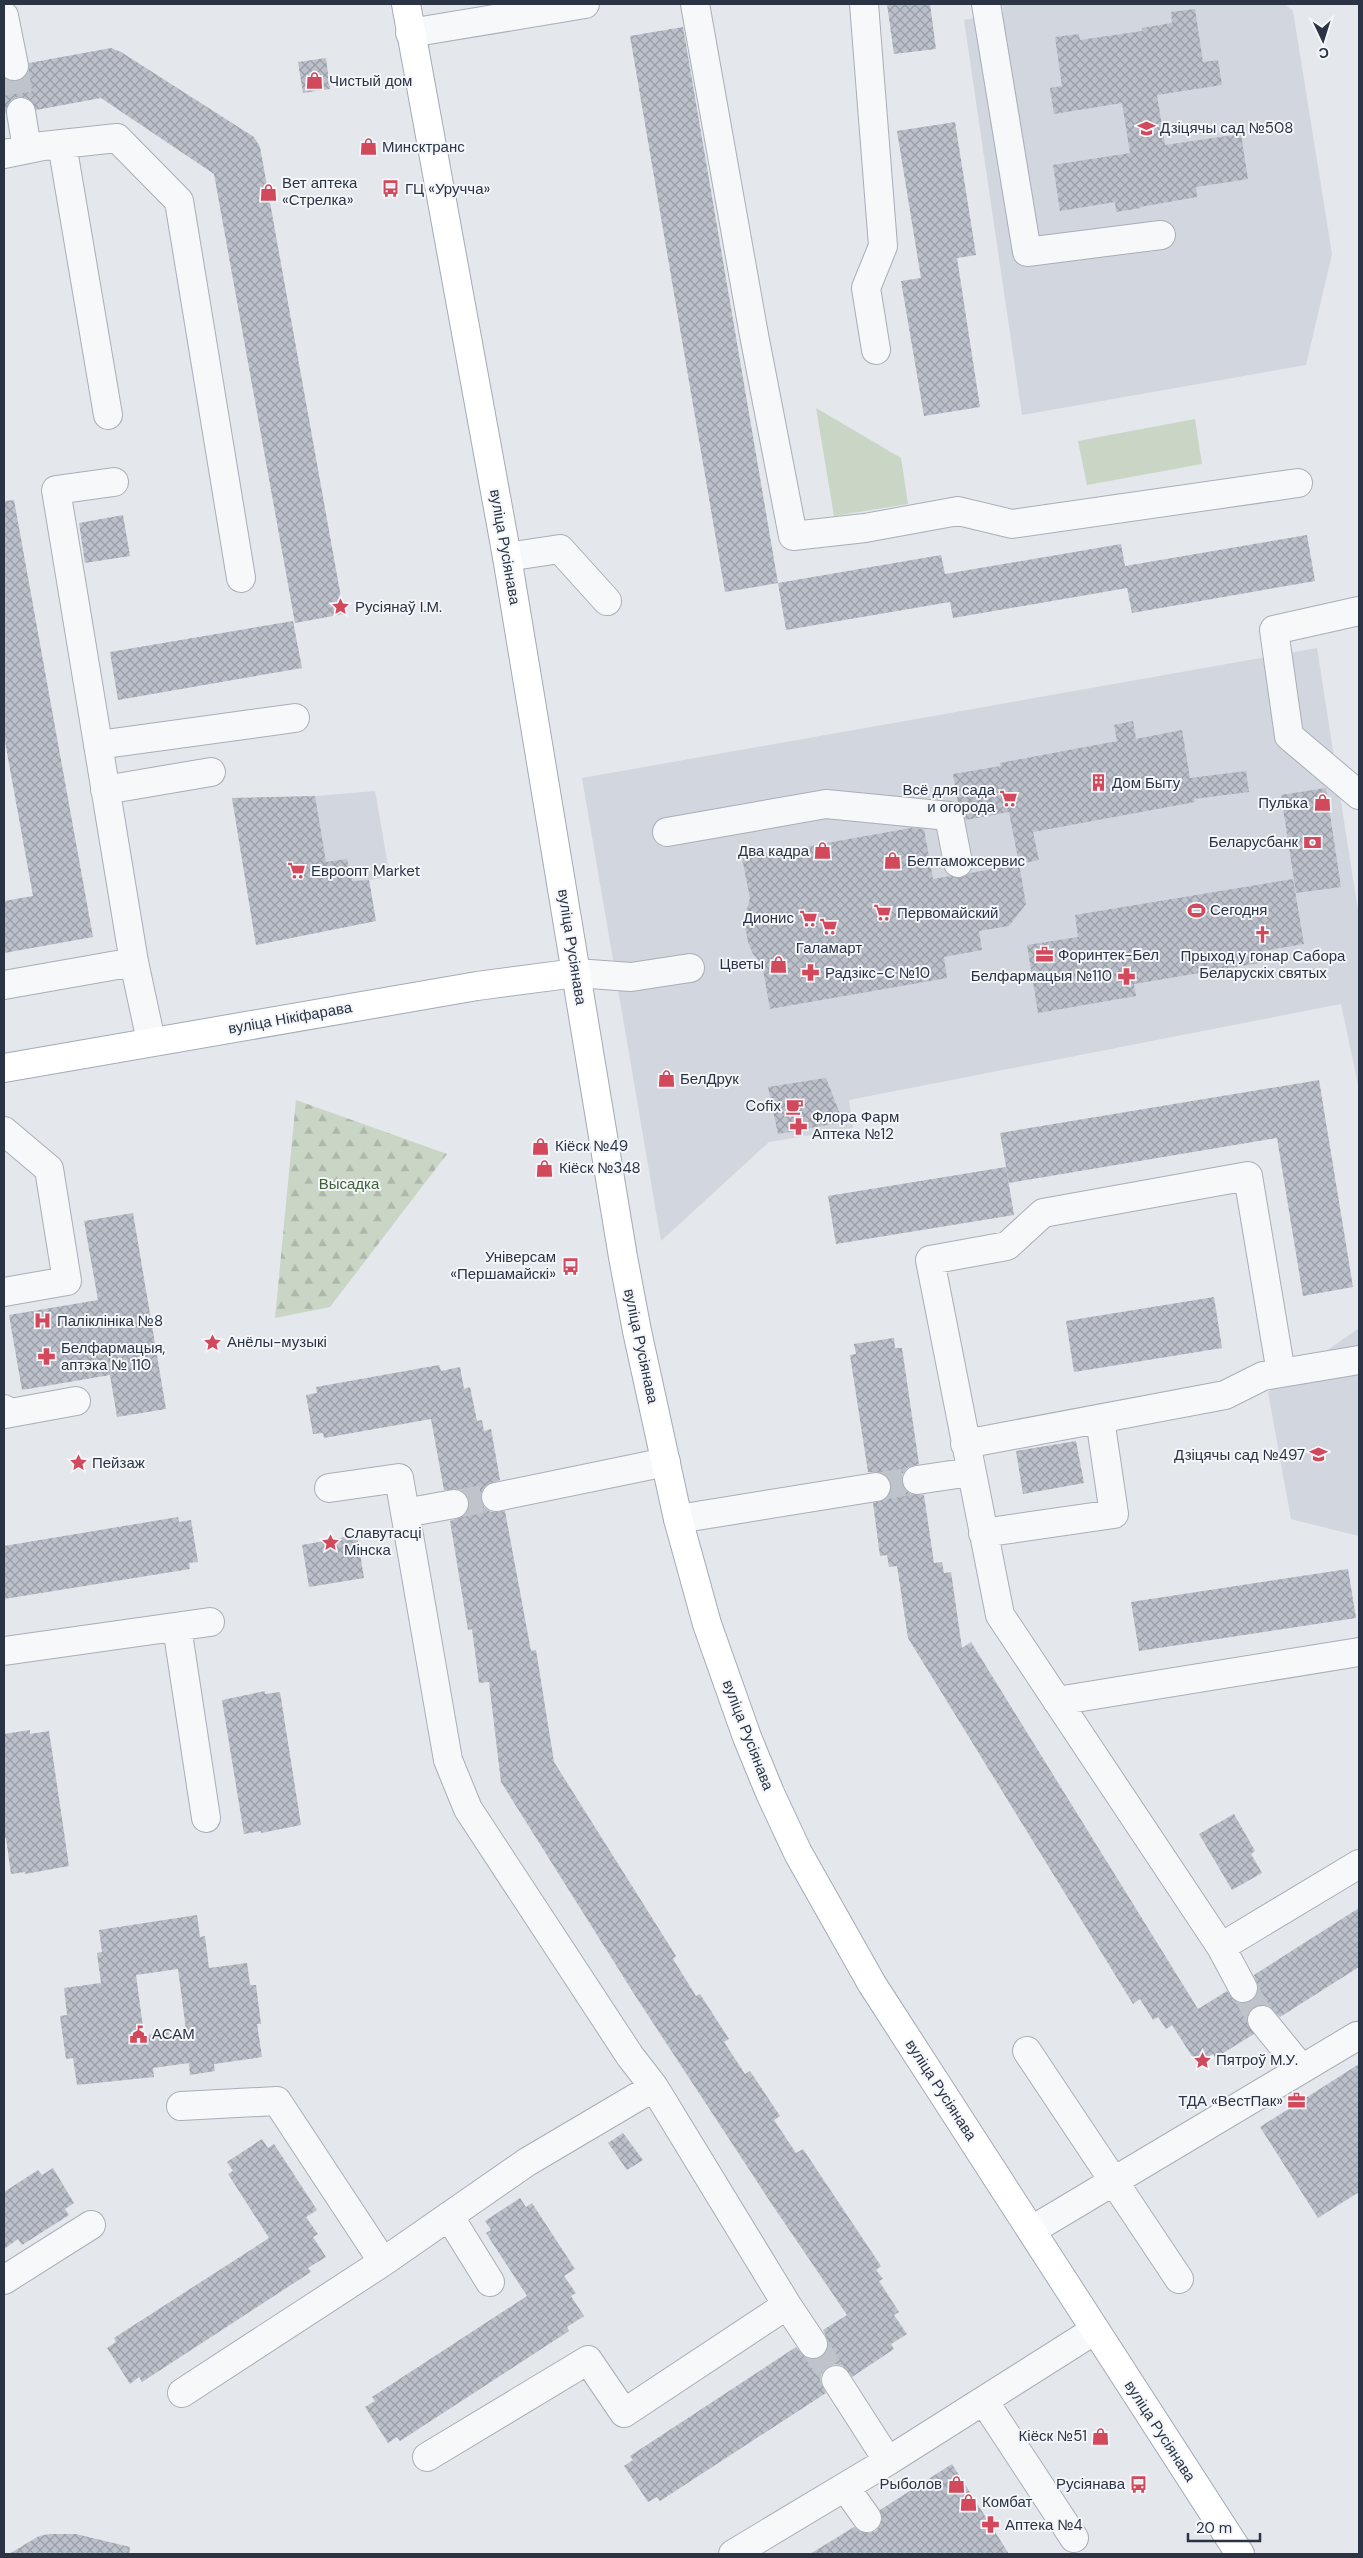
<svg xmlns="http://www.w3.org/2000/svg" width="1363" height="2558" viewBox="0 0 1363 2558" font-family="'DM Sans',sans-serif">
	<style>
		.built { fill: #d2d6de }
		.forest { fill: url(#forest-firs) }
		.green { fill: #c9d6c5 }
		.building { fill: url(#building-cross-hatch); fill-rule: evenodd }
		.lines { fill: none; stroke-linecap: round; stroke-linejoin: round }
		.minor-tunnel { stroke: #bfc3cb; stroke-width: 28; stroke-dasharray: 28 14; stroke-linecap: butt }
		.minor-casing { stroke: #a9aeb7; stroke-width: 30 }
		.major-casing { stroke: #a3abb8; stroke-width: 30 }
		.minor { stroke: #f7f8fa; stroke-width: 28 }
		.major { stroke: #fff; stroke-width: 28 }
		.labels { text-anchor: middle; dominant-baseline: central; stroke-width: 4; stroke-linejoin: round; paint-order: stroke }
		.poi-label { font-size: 15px; fill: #2b3445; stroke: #f4f6f9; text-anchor: start }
		.street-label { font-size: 15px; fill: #2b3445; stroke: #f4f6f9 }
		.park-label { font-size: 15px; fill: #3f6138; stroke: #f4f6f9 }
	</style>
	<defs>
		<pattern id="forest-firs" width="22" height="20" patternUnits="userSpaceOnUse" patternTransform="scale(1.25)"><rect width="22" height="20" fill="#c9d6c5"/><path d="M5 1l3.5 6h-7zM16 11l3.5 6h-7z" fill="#adb8ab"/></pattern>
		<pattern id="building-cross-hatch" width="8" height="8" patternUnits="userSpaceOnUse" patternTransform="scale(1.25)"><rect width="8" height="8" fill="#bbc0ca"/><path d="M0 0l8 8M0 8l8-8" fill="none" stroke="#989da6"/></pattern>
	</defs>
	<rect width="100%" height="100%" fill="#e4e7ec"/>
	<!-- built -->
	<path class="built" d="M1002,4H1285L1293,11L1332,254L1306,365L1022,415L964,20L1003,12Z
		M1317,648L1359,917V1089L1341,1004L849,1100L853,1128L769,1142L661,1241L582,778Z
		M375,791L390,877L369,880L376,921L256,945L232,798L315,796Z
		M1359,1328V1536L1291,1519L1268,1392Z"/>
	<!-- forest -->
	<path class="forest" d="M296,1100L447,1154L330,1307L275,1318Z"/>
	<!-- green -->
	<path class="green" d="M816,408L901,458L908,504L834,516Z
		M1195,419L1202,464L1087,485L1078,441Z"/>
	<!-- building -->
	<path class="building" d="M887,4H930L936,49L894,54Z
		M1195,9L1203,62L1218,60L1222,85L1157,95L1165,145L1241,134L1248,179L1196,187L1197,197L1140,207L1141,208L1116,212L1115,202L1060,211L1053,165L1130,153L1122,103L1054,114L1050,88L1062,86L1055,37L1079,34L1080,40L1142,31V28L1172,23L1171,12Z
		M683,27L778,583L725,592L630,36Z
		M111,48L121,52L254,137L260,147L344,614L295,623L214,174L101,98L36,110L33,103L27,98L18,97L11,100L4,116V77L9,81H18L24,78L29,71V63Z
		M326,58L330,89L303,93L298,62Z
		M955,122L976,255L957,258L980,407L924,416L901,281L921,278L897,131Z
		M14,500L93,937L4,953V901L33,896L4,736V501Z
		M123,515L130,556L85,563L79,523Z
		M1307,535L1315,581L1132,613L1127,588L953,618L950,602L786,630L778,583L941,555L945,574L1121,544L1125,566Z
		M293,621L302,668L118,700L110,652Z
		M1133,721L1136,739L1182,730L1190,778L1246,771L1249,792L1194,799L1195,802L1033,832L1039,860L1019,864L1009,812L966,820L958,804L953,774L1001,766L1000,763L1117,741L1114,725Z
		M1326,788L1341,887L1296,893L1281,795Z
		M315,796L326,862L347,859L352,881L369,880L376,921L256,945L232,798Z
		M911,828L924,829L933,879L951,876L960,878L970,873L1019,864L1026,904L1009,926L979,931L982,950L944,957L947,978L770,1009L762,964L753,954L748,942L744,921L750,898L742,858Z
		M1293,879L1304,944L1263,951L1265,962L1134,984L1136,996L1038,1013L1027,945L1078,937L1075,915Z
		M826,1078L843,1122L778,1134L768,1087Z
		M1319,1080L1353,1287L1303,1296L1277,1138L1009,1183L1000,1133Z
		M1006,1167L1014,1215L836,1244L828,1196Z
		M133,1213L166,1409L117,1417L110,1375L22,1390L9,1315L98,1300L84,1221Z
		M1214,1297L1222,1348L1074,1372L1066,1321Z
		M894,1338L895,1348H902L919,1464L907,1468L902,1475V1483L905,1490L911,1494L924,1495L934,1563L942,1562L944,1573L951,1572L962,1648L971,1642L1198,2009L1227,1991L1235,2001L1243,2004L1251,2001L1256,1996L1259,1989L1254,1975L1359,1908V1967L1280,2017L1267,2005H1259L1253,2008L1248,2014L1247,2022L1254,2034L1215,2058L1213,2054L1197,2064L1172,2025L1166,2029L1158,2017L1153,2020L1140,1999L1133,2004L908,1638L897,1566L889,1567L887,1555L880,1556L873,1503L886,1499L891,1492V1484L888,1478L882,1473L868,1472L850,1355L856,1354L854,1344Z
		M439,1365L441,1371L460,1367L464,1389L470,1387L477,1421L482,1420L484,1431L491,1429L500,1480L485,1486L481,1493V1500L484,1507L491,1512L505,1511L531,1651L536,1650L554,1762L676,1956L673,1959L696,1996L700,1994L729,2039L724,2042L745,2074L750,2071L780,2116L774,2120L796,2153L803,2149L881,2266L876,2270L883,2279L879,2281L899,2312L894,2315L907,2334L891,2344L894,2349L852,2377L843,2366L835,2364L827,2367L822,2373L820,2380L826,2393L660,2501L657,2497L648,2502L624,2466L633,2460L630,2456L796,2347L807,2358L814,2360L821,2357L827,2351L829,2343L823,2330L847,2315L771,2203L636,1997L501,1782L489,1682L479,1683L472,1629L468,1630L450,1521L464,1516L469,1509V1501L466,1494L460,1490H444L431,1419L324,1438L323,1433L313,1434L306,1395L317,1393L316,1387Z
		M1076,1441L1084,1483L1023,1494L1016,1451Z
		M178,1517L179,1522L191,1520L198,1562L189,1563L190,1569L4,1599V1546Z
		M357,1535L364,1578L309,1587L302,1545Z
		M1348,1569L1356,1618L1139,1651L1131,1602Z
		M265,1691V1694L280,1692L301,1825L261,1833V1831L244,1834L222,1700Z
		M30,1730V1734L49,1731L69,1866L25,1874V1872L11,1874L6,1838H4V1734Z
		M1234,1814L1255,1851L1251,1854L1262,1873L1232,1890L1199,1834Z
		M197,1915L200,1937L205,1936L209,1968L247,1963L250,1985H256L261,2024H257L262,2057L214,2064L215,2071L190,2075L189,2063L153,2068L154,2077L77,2085L73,2058L66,2059L60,2016L67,2015L64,1988L101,1983L97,1953L102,1952L99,1930ZM178,1969L186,2030L144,2035L136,1975Z
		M1359,2064V2192L1318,2218L1260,2127Z
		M623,2133L643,2160L627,2170L608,2143Z
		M262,2139L268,2148L274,2144L317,2210L306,2217L318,2234L313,2237L326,2257L308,2268L311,2272L142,2382L139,2377L130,2384L107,2348L116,2342L114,2338L269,2238L228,2174L233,2171L227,2162Z
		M53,2168L74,2203L65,2209L69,2215L22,2245L18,2239L4,2249V2192L38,2170L42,2175Z
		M520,2198L526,2207L532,2203L575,2269L564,2276L576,2293L571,2296L584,2316L567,2327L569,2331L400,2441L397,2437L388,2443L365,2407L375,2401L372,2397L527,2296L486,2233L491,2230L485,2221Z
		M952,2464L1009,2554H810L854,2527L861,2532L869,2533L876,2531L881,2524L880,2510Z
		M49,2534H76L130,2547L129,2554H9L39,2536Z"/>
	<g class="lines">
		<!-- minor-tunnel -->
		<path class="minor-tunnel" d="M14,66L21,112
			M876,1487L917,1480
			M454,1504L496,1497
			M1243,1988L1262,2020
			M813,2344L836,2380"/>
		<defs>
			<path id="minor" d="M695,4L754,335L793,536L865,528L958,511L1012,524L1298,483
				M864,4L883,246L866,288L876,350
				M986,4L1027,252L1161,235
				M4,16L14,66
				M410,33L585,4
				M21,112L27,149
				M62,144L108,415
				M4,154L43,146L117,138L179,201L241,578
				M114,482L56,490L134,962L151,1041
				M507,557L560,549L607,601
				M1359,611L1274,630L1289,736L1359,795
				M98,745L295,718
				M105,790L211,772
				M667,832L826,804L949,816L958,863
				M576,973L631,977L690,968
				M4,985L134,962
				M4,1131L49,1169L67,1281L4,1292
				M4,1409L5,1414L76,1401
				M965,1444L1225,1395L1263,1376L1359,1360
				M917,1480L971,1472
				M329,1488L399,1478L448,1760L468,1809L630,2056L654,2087L787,2305L624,2413L588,2360L427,2457
				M496,1497L666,1462
				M405,1513L454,1504
				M678,1519L876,1487
				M983,1533L1114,1514L1100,1419
				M177,1627L206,1818
				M4,1651L210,1622
				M1057,1701L1359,1652
				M1221,1947L1359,1864
				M1243,1988L1221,1947L1000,1615L930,1260L1007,1246L1043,1213L1248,1176L1281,1373
				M1262,2020L1302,2069
				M1027,2051L1179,2279
				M181,2106L277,2101L383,2262
				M449,2216L490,2282
				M1032,2230L1357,2036L1359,2037
				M4,2280L91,2225
				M787,2305L813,2344
				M836,2380L888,2461
				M182,2393L383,2262L527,2162L654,2087
				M984,2401L1074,2538
				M845,2487L867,2518
				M733,2554L888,2461L1095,2330"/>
			<path id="major" d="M406,4L507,557L623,1257L637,1331L678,1519L707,1624L747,1737L770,1793L798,1853L872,1984L1240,2554
				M4,1068L477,986L576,973"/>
		</defs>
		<!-- minor casing -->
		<use href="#minor" class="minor-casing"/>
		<!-- major casing -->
		<use href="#major" class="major-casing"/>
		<!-- minor -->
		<use href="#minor" class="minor"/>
		<!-- major -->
		<use href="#major" class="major"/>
	</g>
	<!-- icons -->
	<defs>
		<symbol id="shop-bare" viewBox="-9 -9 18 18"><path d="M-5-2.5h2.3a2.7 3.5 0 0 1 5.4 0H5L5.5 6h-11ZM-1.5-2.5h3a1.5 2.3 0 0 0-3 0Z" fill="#d1495b" stroke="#f4f6f9" stroke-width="2.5" paint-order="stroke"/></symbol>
		<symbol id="school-bare" viewBox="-9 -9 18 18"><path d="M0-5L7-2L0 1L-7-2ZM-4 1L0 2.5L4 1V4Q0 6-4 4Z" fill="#d1495b" stroke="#f4f6f9" stroke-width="2.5" paint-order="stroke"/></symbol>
		<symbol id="bus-bare" viewBox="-9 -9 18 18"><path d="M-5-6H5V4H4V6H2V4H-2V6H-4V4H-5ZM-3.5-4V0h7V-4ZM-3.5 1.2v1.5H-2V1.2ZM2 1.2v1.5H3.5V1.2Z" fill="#d1495b" stroke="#f4f6f9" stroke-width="2.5" paint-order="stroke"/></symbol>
		<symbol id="sight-bare" viewBox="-9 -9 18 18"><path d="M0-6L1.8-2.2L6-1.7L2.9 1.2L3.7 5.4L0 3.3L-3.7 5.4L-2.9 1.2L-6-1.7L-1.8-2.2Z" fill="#d1495b" stroke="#f4f6f9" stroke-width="2.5" paint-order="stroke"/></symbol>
		<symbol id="building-bare" viewBox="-9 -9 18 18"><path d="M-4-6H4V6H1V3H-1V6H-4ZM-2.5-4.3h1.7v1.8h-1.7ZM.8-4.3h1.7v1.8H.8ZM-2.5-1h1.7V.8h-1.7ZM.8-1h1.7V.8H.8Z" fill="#d1495b" stroke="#f4f6f9" stroke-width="2.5" paint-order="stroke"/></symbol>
		<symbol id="supermarket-bare" viewBox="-9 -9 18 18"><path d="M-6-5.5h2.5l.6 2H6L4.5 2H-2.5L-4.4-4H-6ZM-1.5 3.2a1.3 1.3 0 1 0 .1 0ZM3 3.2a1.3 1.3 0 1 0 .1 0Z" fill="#d1495b" stroke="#f4f6f9" stroke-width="2.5" paint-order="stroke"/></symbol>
		<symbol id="bank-bare" viewBox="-9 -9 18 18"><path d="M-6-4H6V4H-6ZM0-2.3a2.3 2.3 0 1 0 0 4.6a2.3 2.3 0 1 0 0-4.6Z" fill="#d1495b" stroke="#f4f6f9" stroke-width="2.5" paint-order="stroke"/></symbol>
		<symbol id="stadium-bare" viewBox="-9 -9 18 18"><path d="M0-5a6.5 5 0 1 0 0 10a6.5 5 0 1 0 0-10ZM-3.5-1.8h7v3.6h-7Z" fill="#d1495b" stroke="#f4f6f9" stroke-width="2.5" paint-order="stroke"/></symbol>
		<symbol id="church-bare" viewBox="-9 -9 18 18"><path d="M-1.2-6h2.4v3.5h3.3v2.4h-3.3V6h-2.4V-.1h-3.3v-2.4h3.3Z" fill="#d1495b" stroke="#f4f6f9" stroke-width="2.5" paint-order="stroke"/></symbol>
		<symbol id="office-bare" viewBox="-9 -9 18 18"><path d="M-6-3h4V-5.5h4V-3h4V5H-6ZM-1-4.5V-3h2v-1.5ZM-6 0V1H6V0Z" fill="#d1495b" stroke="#f4f6f9" stroke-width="2.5" paint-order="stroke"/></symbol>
		<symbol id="pharmacy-bare" viewBox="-9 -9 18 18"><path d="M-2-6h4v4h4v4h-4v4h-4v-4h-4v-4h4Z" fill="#d1495b" stroke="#f4f6f9" stroke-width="2.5" paint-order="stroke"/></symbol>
		<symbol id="cafe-bare" viewBox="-9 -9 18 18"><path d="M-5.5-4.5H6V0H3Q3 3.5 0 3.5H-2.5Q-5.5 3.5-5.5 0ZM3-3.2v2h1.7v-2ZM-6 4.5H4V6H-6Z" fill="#d1495b" stroke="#f4f6f9" stroke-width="2.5" paint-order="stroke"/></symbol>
		<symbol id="hospital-bare" viewBox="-9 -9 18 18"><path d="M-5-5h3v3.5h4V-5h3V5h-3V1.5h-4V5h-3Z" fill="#d1495b" stroke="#f4f6f9" stroke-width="2.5" paint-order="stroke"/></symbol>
		<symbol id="civic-bare" viewBox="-9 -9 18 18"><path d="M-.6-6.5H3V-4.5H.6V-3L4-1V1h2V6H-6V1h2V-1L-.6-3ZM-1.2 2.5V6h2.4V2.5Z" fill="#d1495b" stroke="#f4f6f9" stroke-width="2.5" paint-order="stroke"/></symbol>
	</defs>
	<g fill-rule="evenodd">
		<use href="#shop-bare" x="302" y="68" width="25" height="25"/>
		<use href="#school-bare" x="1134" y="116" width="25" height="25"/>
		<use href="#shop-bare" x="356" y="134" width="25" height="25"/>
		<use href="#bus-bare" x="378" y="176" width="25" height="25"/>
		<use href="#shop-bare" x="256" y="180" width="25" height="25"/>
		<use href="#sight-bare" x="328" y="594" width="25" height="25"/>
		<use href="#building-bare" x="1086" y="770" width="25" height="25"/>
		<use href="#supermarket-bare" x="996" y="786" width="25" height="25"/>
		<use href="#shop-bare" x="1310" y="790" width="25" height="25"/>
		<use href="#bank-bare" x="1300" y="830" width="25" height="25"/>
		<use href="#shop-bare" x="810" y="838" width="25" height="25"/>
		<use href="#shop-bare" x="880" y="848" width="25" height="25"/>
		<use href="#supermarket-bare" x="284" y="858" width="25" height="25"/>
		<use href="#stadium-bare" x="1184" y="898" width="25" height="25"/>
		<use href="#supermarket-bare" x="870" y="900" width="25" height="25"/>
		<use href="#supermarket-bare" x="796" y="906" width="25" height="25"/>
		<use href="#supermarket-bare" x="816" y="914" width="25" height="25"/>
		<use href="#church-bare" x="1250" y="922" width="25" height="25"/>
		<use href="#office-bare" x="1032" y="942" width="25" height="25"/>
		<use href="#shop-bare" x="766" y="952" width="25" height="25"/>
		<use href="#pharmacy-bare" x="798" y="960" width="25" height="25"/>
		<use href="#pharmacy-bare" x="1114" y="964" width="25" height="25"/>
		<use href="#shop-bare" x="654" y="1066" width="25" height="25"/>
		<use href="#cafe-bare" x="782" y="1094" width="25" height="25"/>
		<use href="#pharmacy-bare" x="786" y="1114" width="25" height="25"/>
		<use href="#shop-bare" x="528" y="1134" width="25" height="25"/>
		<use href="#shop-bare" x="532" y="1156" width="25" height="25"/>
		<use href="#bus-bare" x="558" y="1254" width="25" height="25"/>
		<use href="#hospital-bare" x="30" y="1308" width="25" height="25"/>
		<use href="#sight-bare" x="200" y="1330" width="25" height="25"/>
		<use href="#pharmacy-bare" x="34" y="1344" width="25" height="25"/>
		<use href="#school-bare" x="1306" y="1442" width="25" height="25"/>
		<use href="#sight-bare" x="66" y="1450" width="25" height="25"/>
		<use href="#sight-bare" x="318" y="1530" width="25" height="25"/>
		<use href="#civic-bare" x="126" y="2022" width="25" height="25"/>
		<use href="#sight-bare" x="1190" y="2048" width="25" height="25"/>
		<use href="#office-bare" x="1284" y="2088" width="25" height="25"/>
		<use href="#shop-bare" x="1088" y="2424" width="25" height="25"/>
		<use href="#shop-bare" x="944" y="2472" width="25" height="25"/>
		<use href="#bus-bare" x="1126" y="2472" width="25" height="25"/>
		<use href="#shop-bare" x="956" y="2490" width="25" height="25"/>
		<use href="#pharmacy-bare" x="978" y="2512" width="25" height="25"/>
	</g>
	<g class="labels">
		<!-- poi labels -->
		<g class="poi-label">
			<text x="329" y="81">Чистый дом</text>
			<text x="1160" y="128">Дзіцячы сад №508</text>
			<text x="382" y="147">Минсктранс</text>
			<text x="282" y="183">Вет аптека<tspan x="282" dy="17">«Стрелка»</tspan></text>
			<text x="405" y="189">ГЦ «Уручча»</text>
			<text x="355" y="607">Русіянаў І.М.</text>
			<text x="1112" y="783">Дом Быту</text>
			<text x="995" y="790" text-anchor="end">Всё для сада<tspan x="995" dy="17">и огорода</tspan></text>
			<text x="1308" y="803" text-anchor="end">Пулька</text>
			<text x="1298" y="842" text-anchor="end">Беларусбанк</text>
			<text x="809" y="851" text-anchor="end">Два кадра</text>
			<text x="907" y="861">Белтаможсервис</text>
			<text x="311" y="871">Евроопт Market</text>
			<text x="1210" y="910">Сегодня</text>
			<text x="897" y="913">Первомайский</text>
			<text x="794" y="918" text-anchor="end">Дионис</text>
			<text x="829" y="948" text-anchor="middle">Галамарт</text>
			<text x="1058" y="955">Форинтек-Бел</text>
			<text x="1263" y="956" text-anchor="middle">Прыход у гонар Сабора<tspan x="1263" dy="17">Беларускіх святых</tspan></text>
			<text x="764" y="964" text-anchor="end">Цветы</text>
			<text x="825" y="973">Радзікс-С №10</text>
			<text x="1112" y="976" text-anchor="end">Белфармацыя №110</text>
			<text x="680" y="1079">БелДрук</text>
			<text x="781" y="1106" text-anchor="end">Cofix</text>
			<text x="812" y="1117">Флора Фарм<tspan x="812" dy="17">Аптека №12</tspan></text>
			<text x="555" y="1146">Кіёск №49</text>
			<text x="559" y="1168">Кіёск №348</text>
			<text x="556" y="1257" text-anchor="end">Універсам<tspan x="556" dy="17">«Першамайскі»</tspan></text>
			<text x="57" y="1321">Паліклініка №8</text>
			<text x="227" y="1342">Анёлы-музыкі</text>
			<text x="61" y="1348">Белфармацыя,<tspan x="61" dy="17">аптэка № 110</tspan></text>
			<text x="1305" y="1455" text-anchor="end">Дзіцячы сад №497</text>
			<text x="92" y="1463">Пейзаж</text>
			<text x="344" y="1533">Славутасці<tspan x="344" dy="17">Мінска</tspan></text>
			<text x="152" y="2034">АСАМ</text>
			<text x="1216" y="2060">Пятроў М.У.</text>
			<text x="1283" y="2101" text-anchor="end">ТДА «ВестПак»</text>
			<text x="1087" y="2436" text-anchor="end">Кіёск №51</text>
			<text x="942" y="2484" text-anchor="end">Рыболов</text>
			<text x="1125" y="2484" text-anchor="end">Русіянава</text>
			<text x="982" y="2502">Комбат</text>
			<text x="1005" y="2525">Аптека №4</text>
		</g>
		<!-- street labels -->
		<g class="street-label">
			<text transform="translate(505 547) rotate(80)">вуліца Русіянава</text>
			<text transform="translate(572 947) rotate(81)">вуліца Русіянава</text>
			<text transform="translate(290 1018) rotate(-10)">вуліца Нікіфарава</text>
			<text transform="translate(641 1346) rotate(78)">вуліца Русіянава</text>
			<text transform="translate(748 1735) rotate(69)">вуліца Русіянава</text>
			<text transform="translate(941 2090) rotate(57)">вуліца Русіянава</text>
			<text transform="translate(1160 2431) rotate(57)">вуліца Русіянава</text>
		</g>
		<!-- park labels -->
		<g class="park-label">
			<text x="349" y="1184">Высадка</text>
		</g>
	</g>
	<!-- border -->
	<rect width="1363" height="2558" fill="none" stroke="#2b3445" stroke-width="10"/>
	<!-- north arrow -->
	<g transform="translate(1323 40) rotate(176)" stroke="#f4f6f9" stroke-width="4" paint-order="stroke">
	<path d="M0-4L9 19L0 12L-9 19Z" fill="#2b3445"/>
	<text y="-8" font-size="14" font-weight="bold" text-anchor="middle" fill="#2b3445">С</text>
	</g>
	<!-- scale -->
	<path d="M1188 2533v8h72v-8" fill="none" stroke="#2b3445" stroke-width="2.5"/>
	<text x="1196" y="2533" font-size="15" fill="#2b3445" stroke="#f4f6f9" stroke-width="4" paint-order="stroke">20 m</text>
</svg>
